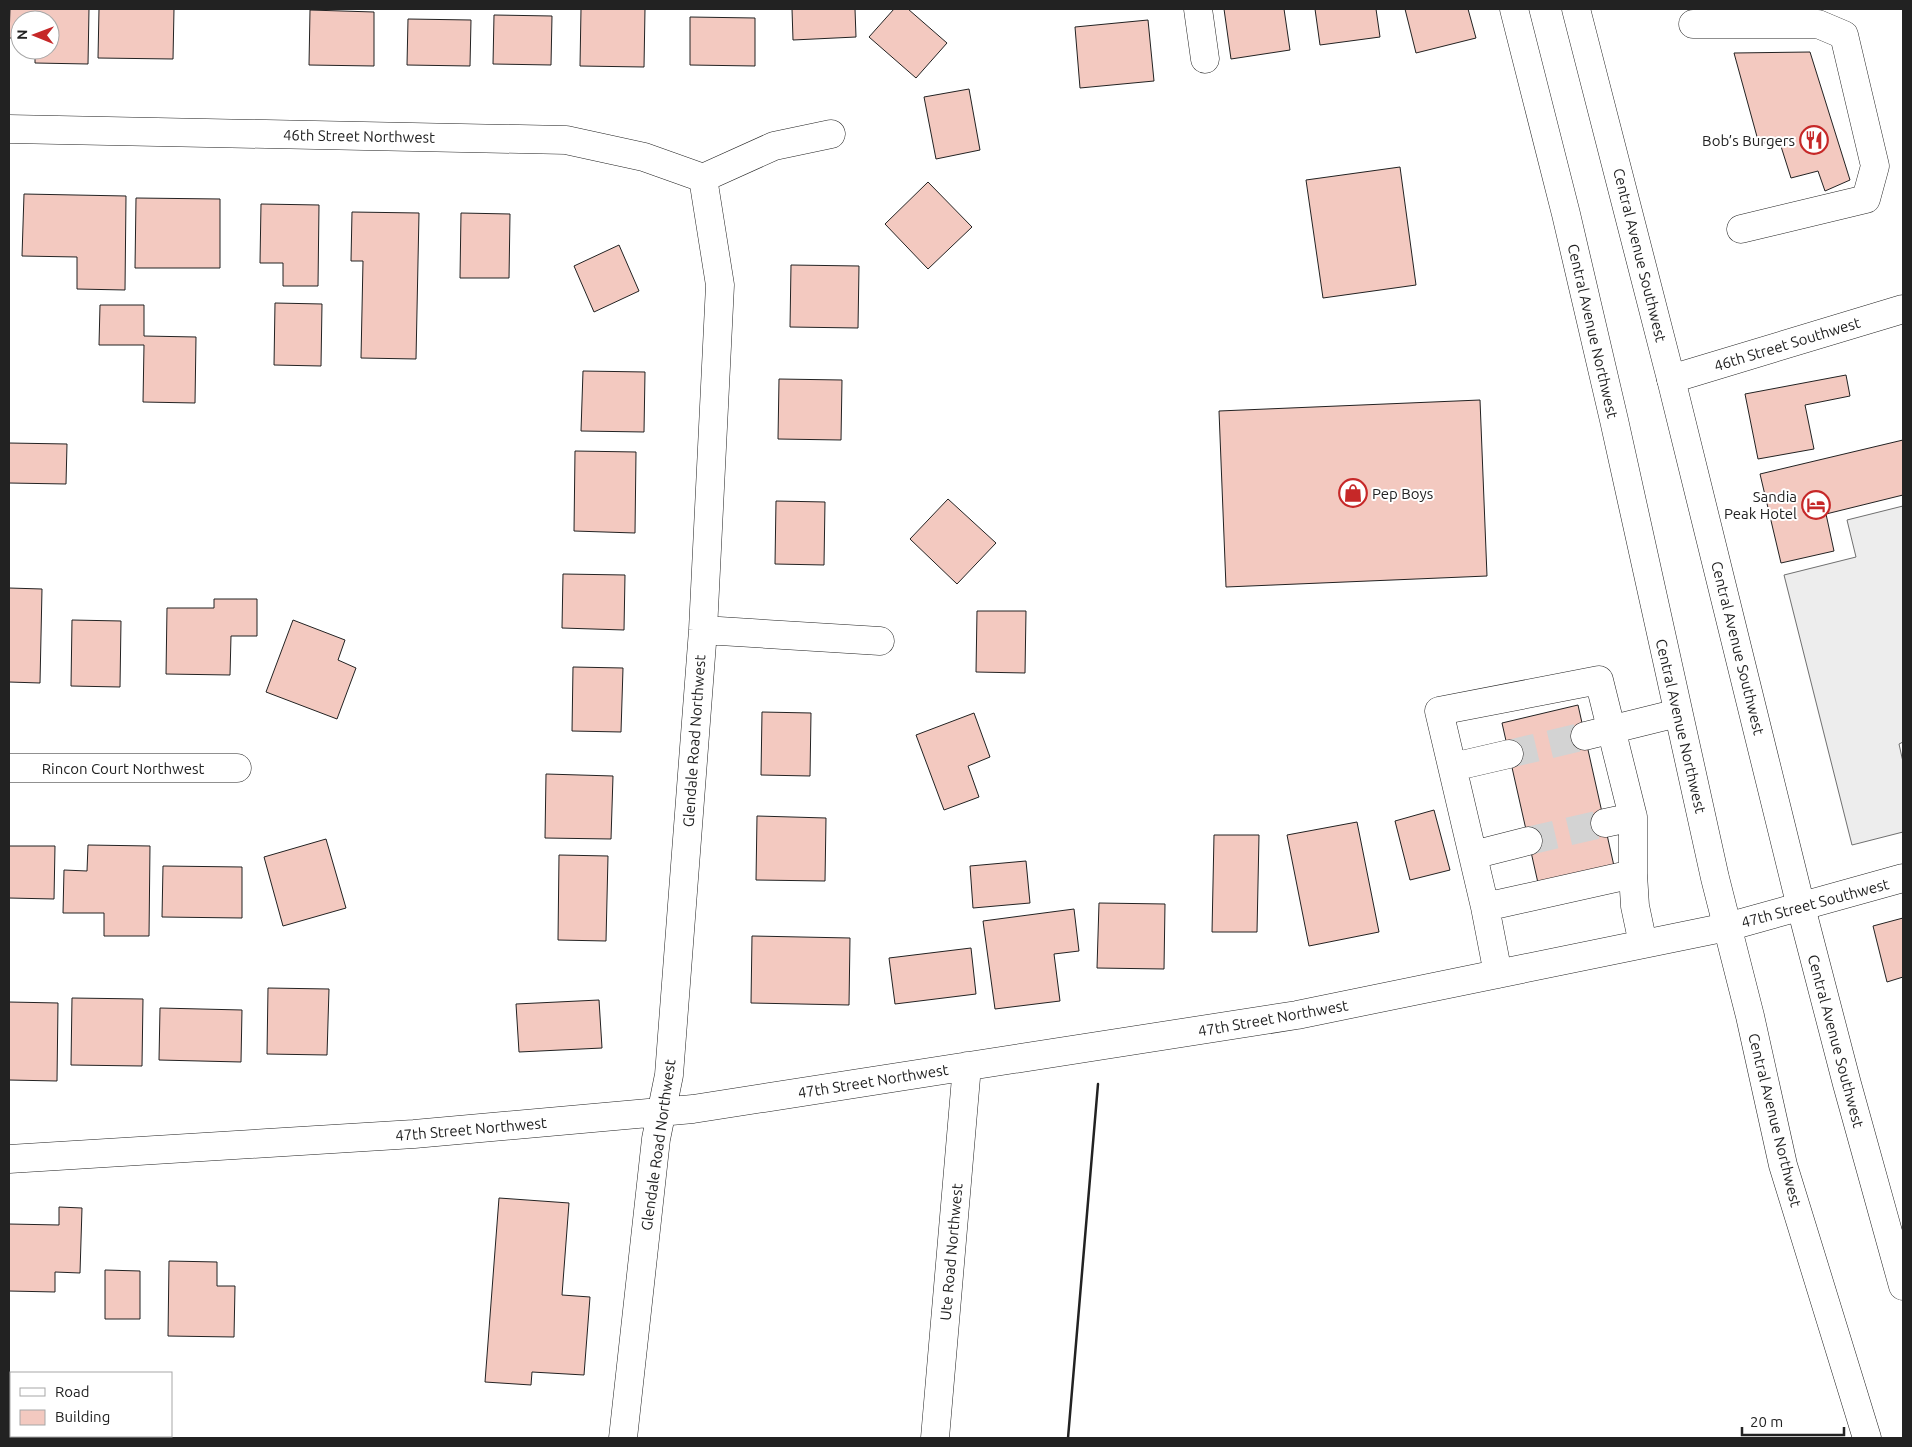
<svg xmlns="http://www.w3.org/2000/svg" width="1912" height="1447" viewBox="0 0 1912 1447" font-family="Ubuntu,sans-serif">
	<style>
		.parking { fill: #ededed; stroke: #6f6f6f }
		.building { fill: #f3c9c0; stroke: #222 }
		.lines { fill: none; stroke-linecap: round; stroke-linejoin: round }
		.minor-tunnel { stroke: #d3d3d3; stroke-width: 28; stroke-dasharray: 28 14; stroke-linecap: butt }
		.minor-casing { stroke: #222; stroke-width: 29 }
		.major-casing { stroke: #222; stroke-width: 29 }
		.minor { stroke: #fff; stroke-width: 28 }
		.major { stroke: #fff; stroke-width: 28 }
		.wall { stroke: #222; stroke-width: 2.5 }
		.labels { text-anchor: middle; dominant-baseline: central; stroke-width: 4; stroke-linejoin: round; paint-order: stroke }
		.street-label { font-size: 15px; fill: #222; stroke: #fff }
		.poi-label { font-size: 15px; fill: #222; stroke: #fff; text-anchor: end }
	</style>
	<rect width="100%" height="100%" fill="#fff"/>
	<!-- parking -->
	<path class="parking" d="M1903,506V742L1899,744L1903,762V832L1852,845L1784,575L1856,557L1847,520Z"/>
	<!-- building -->
	<path class="building" d="M10,9H89L88,64L35,63V50H50V20H20V38H9Z
		M99,9H174L173,59L98,58Z
		M581,9H645L644,67L580,66Z
		M792,9H855L856,37L793,40Z
		M894,9H908L947,43L916,78L869,37Z
		M1224,9H1284L1290,50L1231,59Z
		M1315,9H1376L1380,37L1320,45Z
		M1405,9H1468L1476,38L1416,53Z
		M310,10L374,12V66L309,65Z
		M494,15L552,16L551,65L493,64Z
		M690,17L755,18V66L690,65Z
		M408,19L471,20L470,66L407,65Z
		M1148,20L1154,81L1080,88L1075,27Z
		M1810,52L1850,180L1825,191L1818,171L1791,178L1779,140L1759,144L1734,53Z
		M969,89L980,150L936,159L924,97Z
		M1400,167L1416,285L1323,298L1306,180Z
		M928,182L972,227L928,269L885,224Z
		M24,194L126,196L125,290L77,289V257L22,256Z
		M136,198L220,199V268H135Z
		M261,204L319,205L318,286H283V263H260Z
		M352,212L419,213L416,359L361,358L363,261H351Z
		M461,213L510,214L509,278H460Z
		M619,245L639,291L594,312L574,266Z
		M791,265L859,266L858,328L790,327Z
		M275,303L322,304L321,366L274,365Z
		M100,305H144V336L196,337L195,403L143,402L144,345H99Z
		M583,371L645,372L644,432L581,431Z
		M1846,375L1850,396L1805,405L1814,449L1758,459L1745,394Z
		M779,379L842,380L841,440L778,439Z
		M1480,400L1487,576L1226,587L1219,411Z
		M1903,440V495L1826,514L1834,551L1781,563L1760,474Z
		M9,443L67,444L66,484L9,483Z
		M575,451L636,452L635,533L574,531Z
		M948,499L996,543L957,584L910,539Z
		M776,501L825,502L824,565L775,564Z
		M563,574L625,575L624,630L562,628Z
		M9,588L42,589L40,683L9,682Z
		M214,599H257V636H231L230,675L166,674L167,608H214Z
		M977,611H1026L1025,673L976,672Z
		M72,620L121,621L120,687L71,686Z
		M293,620L345,640L338,660L356,668L337,719L266,692Z
		M573,667L623,668L621,732L572,731Z
		M1578,705L1614,866L1538,883L1502,723Z
		M762,712L811,713L810,776L761,775Z
		M974,713L990,757L968,766L979,797L944,810L916,735Z
		M546,774L613,776L611,839L545,838Z
		M1434,810L1450,870L1410,880L1395,821Z
		M757,816L826,818L825,881L756,880Z
		M1357,822L1379,932L1309,946L1287,835Z
		M1214,835H1259L1257,932H1212Z
		M326,839L346,908L283,926L264,857Z
		M88,845L150,846L149,936H104V913H63L64,870L87,871Z
		M9,846H55L54,899L9,898Z
		M559,855L608,856L606,941L558,940Z
		M1026,861L1030,903L973,908L970,866Z
		M163,866L242,867V918L162,917Z
		M1099,903L1165,904L1164,969L1097,968Z
		M1074,909L1079,951L1054,954L1060,1001L995,1009L983,921Z
		M1903,918V977L1887,982L1873,926Z
		M752,936L850,938L849,1005L751,1003Z
		M971,948L976,994L895,1004L889,958Z
		M268,988L329,989L327,1055L267,1054Z
		M72,998L143,999L142,1066L71,1065Z
		M599,1000L602,1048L519,1052L516,1004Z
		M9,1002L58,1003L57,1081L9,1080Z
		M160,1008L242,1010L241,1062L159,1060Z
		M499,1198L569,1203L562,1295L590,1297L584,1375L532,1372L531,1385L485,1382Z
		M59,1207L82,1208L80,1273L55,1272V1292L9,1291V1224L59,1225Z
		M169,1261L217,1262V1286H235L234,1337L168,1336Z
		M105,1270L140,1271V1319H105Z
		M9,1410H11V1436H54V1438H9Z"/>
	<g class="lines">
		<!-- minor-tunnel -->
		<path class="minor-tunnel" d="M1509,754L1585,736
			M1528,841L1605,823"/>
		<defs>
			<path id="minor" d="M1198,9L1205,59
				M1693,24H1818L1844,35L1875,166L1866,199L1741,229
				M9,129L566,140L644,157L703,178
				M1671,379L1903,309
				M703,630L880,641
				M1585,736L1678,713
				M1453,767L1509,754
				M9,768H237
				M1473,855L1528,841
				M1633,874L1635,906L1643,944
				M1485,907L1439,711L1599,680L1633,817L1605,823
				M1498,974L1485,907L1633,874V817
				M9,1159L414,1134L693,1109L1297,1015L1727,927L1903,878
				M623,1438L656,1139L669,1075L703,630L720,285L703,178L774,146L831,134
				M935,1438L967,1066"/>
			<path id="major" d="M1514,9L1566,214L1614,420L1715,878L1750,1016L1783,1165L1867,1438
				M1576,9L1671,379L1801,907L1847,1084L1903,1286"/>
		</defs>
		<!-- minor casing -->
		<use href="#minor" class="minor-casing"/>
		<!-- major casing -->
		<use href="#major" class="major-casing"/>
		<!-- minor -->
		<use href="#minor" class="minor"/>
		<!-- major -->
		<use href="#major" class="major"/>
		<!-- wall -->
		<path class="wall" d="M1068,1438L1098,1084"/>
	</g>
	<!-- icons -->
	<defs>
		<symbol id="restaurant-ring" viewBox="-11 -11 22 22"><circle r="9.5" fill="#fff" stroke="#c62828" stroke-width="1.5"/><path d="M-5-6h1v4h1v-4h1v4h1v-4h1v5L-1.5 .5V6h-2V.5L-5-1ZM5-6V6H3V1.5H1.5Q1.5-4 5-6Z" fill="#c62828"/></symbol>
		<symbol id="shop-ring" viewBox="-11 -11 22 22"><circle r="9.5" fill="#fff" stroke="#c62828" stroke-width="1.5"/><path d="M-5-2.5h2.3a2.7 3.5 0 0 1 5.4 0H5L5.5 6h-11ZM-1.5-2.5h3a1.5 2.3 0 0 0-3 0Z" fill="#c62828"/></symbol>
		<symbol id="hotel-ring" viewBox="-11 -11 22 22"><circle r="9.5" fill="#fff" stroke="#c62828" stroke-width="1.5"/><path d="M-6-4.5h1.5V1H6V5H4.5V3h-9V5H-6ZM-4 0a1.8 1.8 0 1 1 3.6 0ZM.5 0V-2.5h3Q6-2.5 6 0Z" fill="#c62828"/></symbol>
	</defs>
	<g fill-rule="evenodd">
		<use href="#restaurant-ring" x="1798" y="124" width="32" height="32"/>
		<use href="#shop-ring" x="1337" y="477" width="32" height="32"/>
		<use href="#hotel-ring" x="1800" y="489" width="32" height="32"/>
	</g>
	<g class="labels">
		<!-- street labels -->
		<g class="street-label">
			<text transform="translate(359 136) rotate(1)">46th Street Northwest</text>
			<text transform="translate(1640 255) rotate(76)">Central Avenue Southwest</text>
			<text transform="translate(1593 331) rotate(77)">Central Avenue Northwest</text>
			<text transform="translate(1787 344) rotate(-17)">46th Street Southwest</text>
			<text transform="translate(1738 648) rotate(76)">Central Avenue Southwest</text>
			<text transform="translate(1681 726) rotate(77)">Central Avenue Northwest</text>
			<text transform="translate(694 741) rotate(-86)">Glendale Road Northwest</text>
			<text x="123" y="768">Rincon Court Northwest</text>
			<text transform="translate(1815 903) rotate(-15)">47th Street Southwest</text>
			<text transform="translate(1273 1018) rotate(-10)">47th Street Northwest</text>
			<text transform="translate(1836 1041) rotate(75)">Central Avenue Southwest</text>
			<text transform="translate(873 1081) rotate(-9)">47th Street Northwest</text>
			<text transform="translate(1775 1120) rotate(76)">Central Avenue Northwest</text>
			<text transform="translate(471 1129) rotate(-5)">47th Street Northwest</text>
			<text transform="translate(658 1145) rotate(-82)">Glendale Road Northwest</text>
			<text transform="translate(951 1252) rotate(-85)">Ute Road Northwest</text>
		</g>
		<!-- poi labels -->
		<g class="poi-label">
			<text x="1795" y="140">Bob’s Burgers</text>
			<text x="1372" y="493" text-anchor="start">Pep Boys</text>
			<text x="1797" y="496">Sandia<tspan x="1797" dy="17">Peak Hotel</tspan></text>
		</g>
	</g>
	<!-- border -->
	<rect width="1912" height="1447" fill="none" stroke="#222222" stroke-width="20"/>
	<!-- legend -->
	<rect x="10" y="1372" width="162" height="65" fill="#ffffff" stroke="#a7a7a7"/>
	<rect x="20" y="1388" width="25" height="8" fill="#ffffff" stroke="#a7a7a7"/>
	<text x="55" y="1397" font-size="15" fill="#222222">Road</text>
	<rect x="20" y="1410" width="25" height="15" fill="#f3c9c0" stroke="#a7a7a7"/>
	<text x="55" y="1422" font-size="15" fill="#222222">Building</text>
	<!-- north arrow -->
	<g transform="translate(35 35) rotate(271)"><circle r="24" fill="#ffffff" stroke="#a7a7a7"/>
	<path d="M0-4L9 19L0 12L-9 19Z" fill="#c62828"/>
	<text y="-8" font-size="14" font-weight="bold" text-anchor="middle" fill="#222222">N</text>
	</g>
	<!-- scale -->
	<path d="M1742 1427v8h102v-8" fill="none" stroke="#222222" stroke-width="2.5"/>
	<text x="1750" y="1427" font-size="15" fill="#222222" stroke="#ffffff" stroke-width="4" paint-order="stroke">20 m</text>
</svg>
